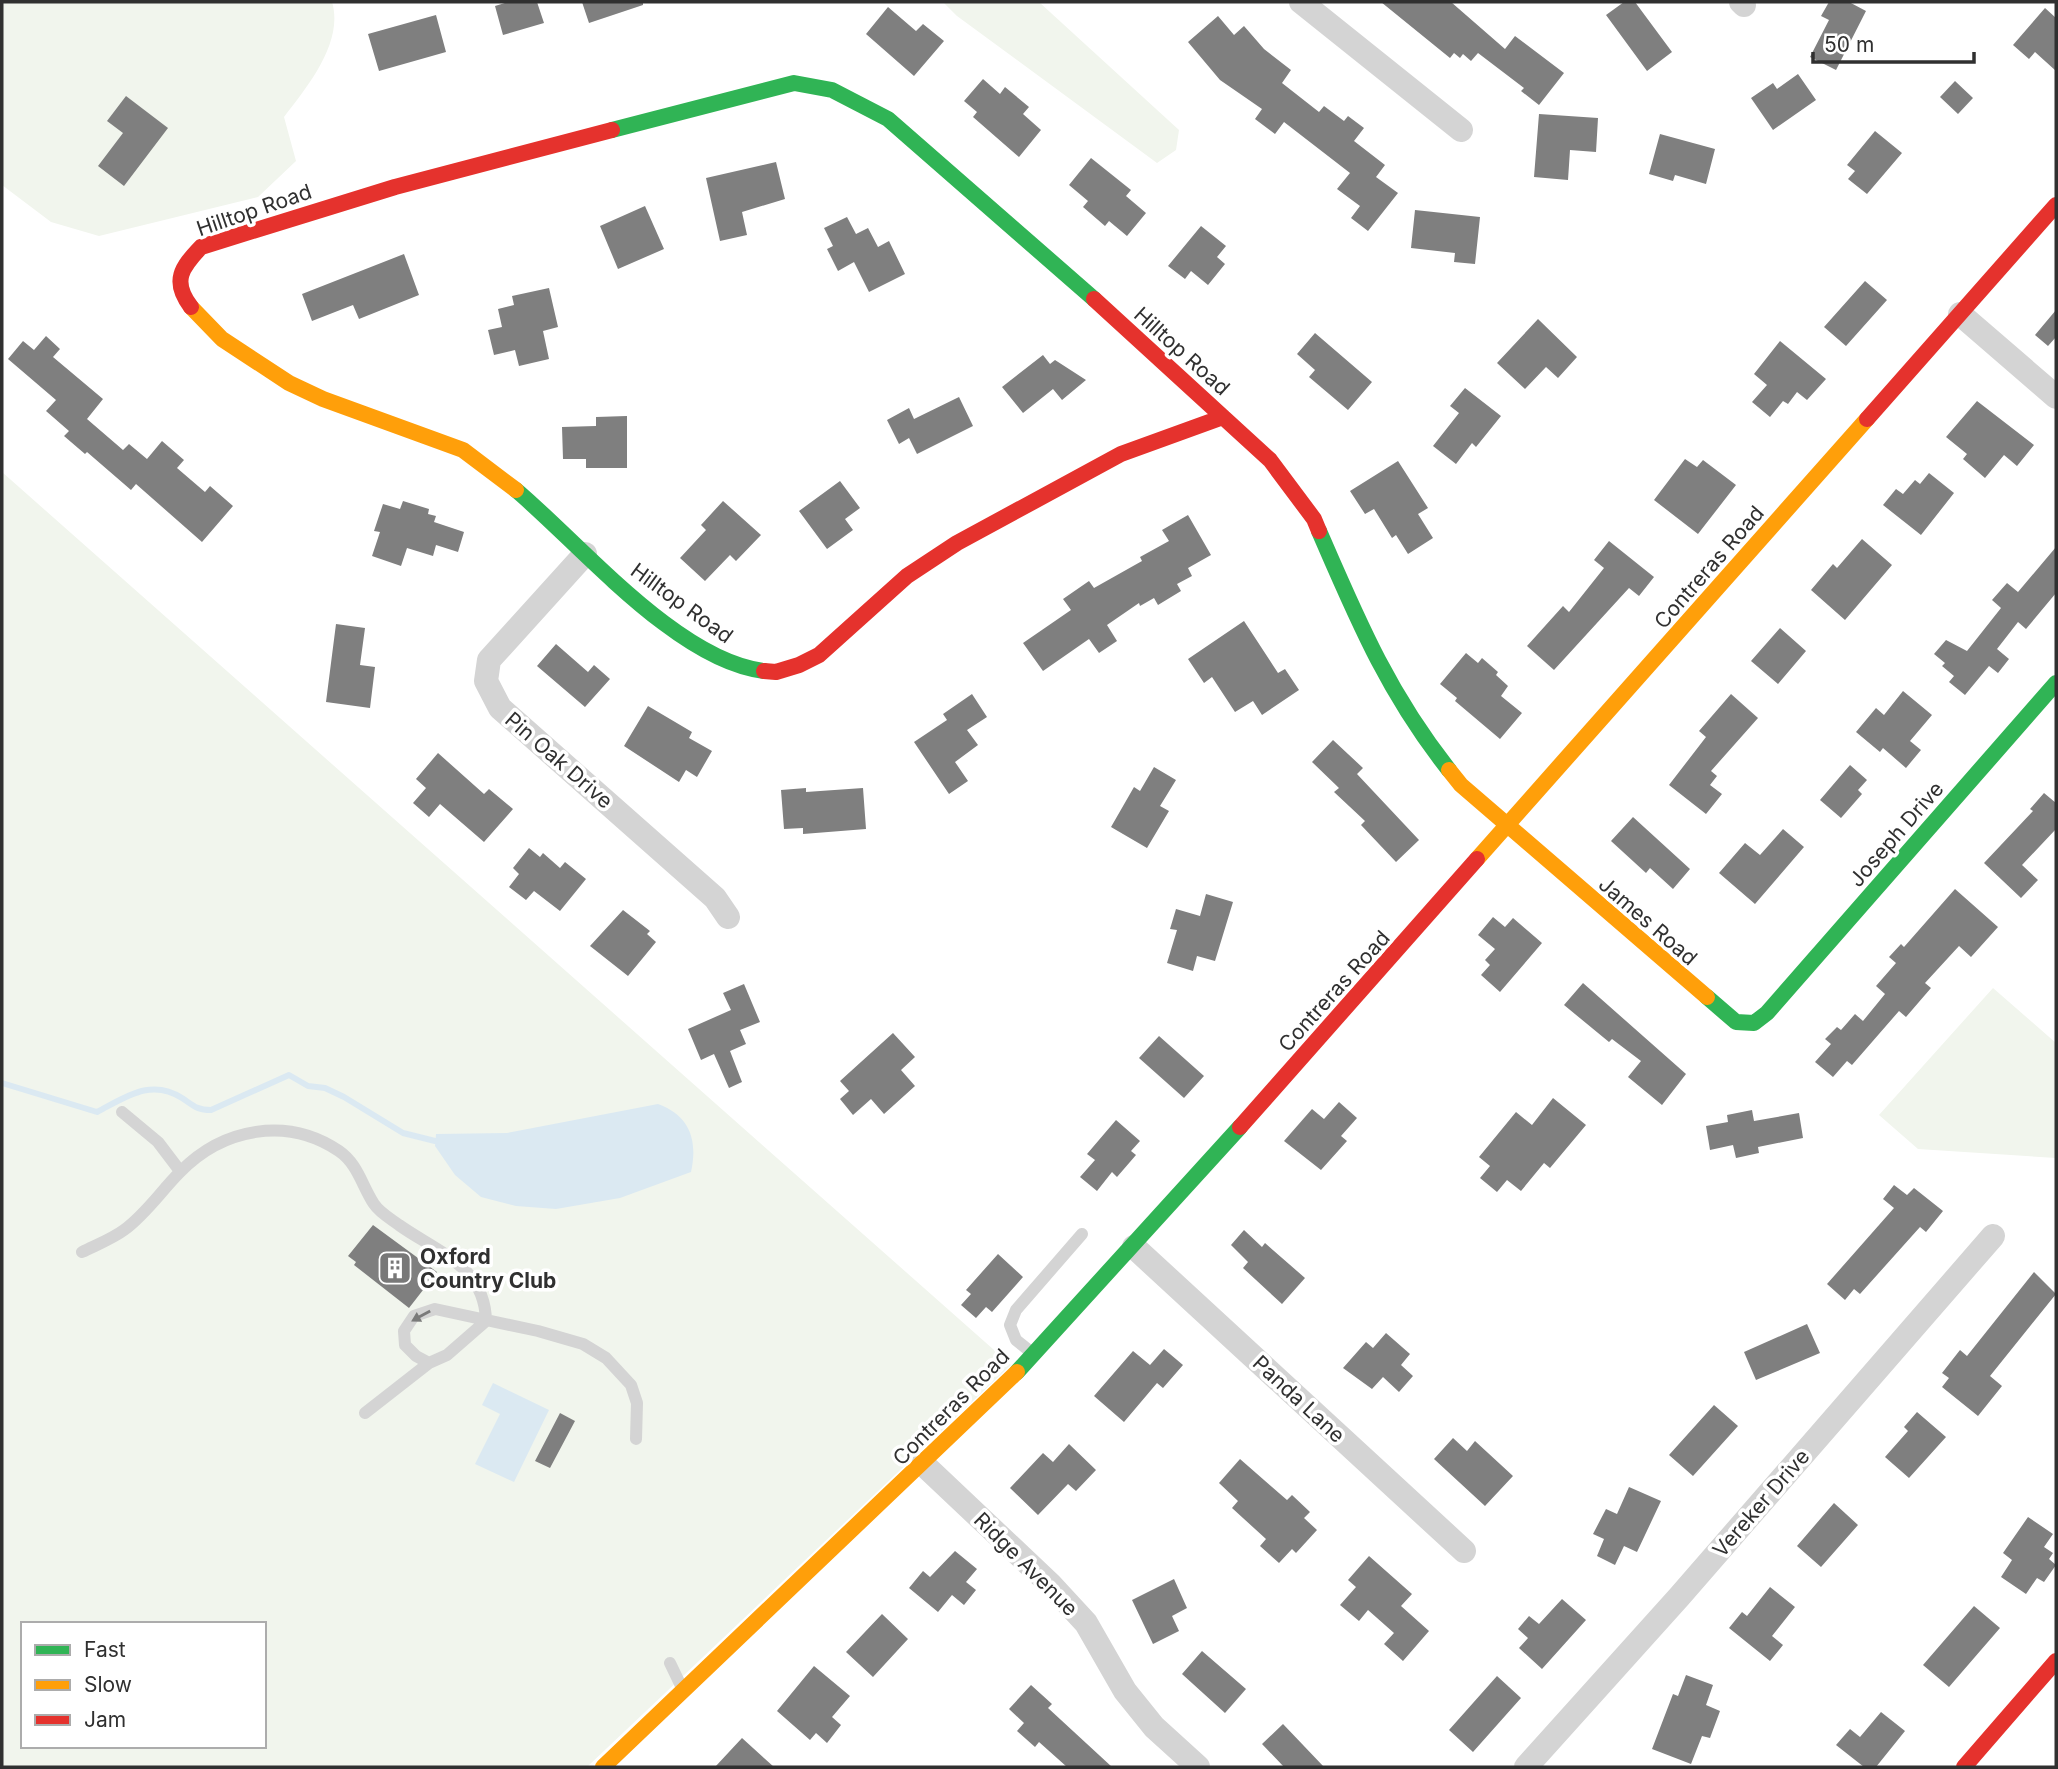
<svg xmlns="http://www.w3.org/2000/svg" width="2058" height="1769" viewBox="0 0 2058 1769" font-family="Inter,sans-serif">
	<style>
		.green { fill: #f1f5ed; fill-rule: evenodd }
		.water { fill: #dbe9f2 }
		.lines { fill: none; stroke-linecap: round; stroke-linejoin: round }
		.stream { stroke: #dbe9f2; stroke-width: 6 }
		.building { fill: #7f7f7f }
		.lane { stroke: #d4d4d4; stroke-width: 12 }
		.street { stroke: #d4d4d4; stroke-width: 24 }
		.fast { stroke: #30b455; stroke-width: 16 }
		.slow { stroke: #ff9f0a; stroke-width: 16 }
		.jam { stroke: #e5322d; stroke-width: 16 }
		.oneway { fill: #7a7a7a }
		.labels { text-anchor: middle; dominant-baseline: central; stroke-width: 7; stroke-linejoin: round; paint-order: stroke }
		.street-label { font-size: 21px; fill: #303030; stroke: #fff }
		.poi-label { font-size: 21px; font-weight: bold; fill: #303030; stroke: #fff; text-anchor: start }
	</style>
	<rect width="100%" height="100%" fill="#fff"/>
	<!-- green -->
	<path class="green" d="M2,2H332C344,42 308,86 284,117L296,161L258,197L99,236L51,222L2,185Z
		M943,2H1039L1179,130L1176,150L1157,163L957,16Z
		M2,472L1011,1365L587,1767H2ZM23,1624H264V1746H23Z
		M1993,988L2056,1043V1158L1918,1149L1879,1115Z"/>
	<!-- water -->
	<path class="water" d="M658,1104C690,1116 698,1140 691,1172L620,1198L556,1209L516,1206L481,1197L455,1175L435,1146L436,1134L507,1133Z
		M493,1383L549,1410L514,1482L475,1464L500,1414L482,1405Z"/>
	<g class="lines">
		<!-- stream -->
		<path class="stream" d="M2,1083L97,1112C126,1097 151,1078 182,1098C194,1106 197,1110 211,1110L289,1075L308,1086L325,1088L344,1097L403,1133L435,1141"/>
	</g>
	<!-- building -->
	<path class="building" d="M508,2H537L544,23L503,35L495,6Z
		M582,2H643V5L589,23Z
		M1381,2H1451L1505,49L1515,36L1564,73L1539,105L1521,91L1524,88L1478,53L1471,61L1463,54L1460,58L1454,53L1450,58Z
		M1624,2H1635L1672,52L1647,71L1606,15Z
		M1829,2H1849L1866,11L1836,70L1810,57L1829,20L1821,16Z
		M888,7L916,31L923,24L944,41L914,76L866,34Z
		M2045,8L2056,18V71L2035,52L2029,59L2013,45Z
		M436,15L446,52L379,71L368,34Z
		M1218,16L1234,35L1244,26L1264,49L1291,70L1282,83L1319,112L1324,106L1344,121L1348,116L1364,128L1354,141L1385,165L1376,177L1398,193L1368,231L1351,218L1360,206L1337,189L1350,173L1284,122L1275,134L1255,119L1262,109L1220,80L1188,42Z
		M1798,74L1816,100L1773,130L1751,98L1773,83L1777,89Z
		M983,79L1000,94L1005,87L1029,107L1023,114L1041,130L1019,157L973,117L977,112L964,101Z
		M1955,81L1973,98L1958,114L1940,97Z
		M126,96L168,128L124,186L98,166L123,133L107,121Z
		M1539,114L1598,118L1596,152L1570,150L1568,180L1534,177Z
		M1875,131L1902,153L1867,194L1848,179L1855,171L1847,165Z
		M1660,134L1715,149L1706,184L1675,175L1673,181L1649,174Z
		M1091,158L1131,190L1126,196L1146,213L1127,236L1109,221L1105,226L1083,207L1088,201L1069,185Z
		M776,162L785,199L742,212L747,235L720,241L706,178Z
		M645,206L664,249L618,269L600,226Z
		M1415,210L1480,217L1475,264L1454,262L1455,253L1411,248Z
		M847,217L856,234L868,228L878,247L889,241L905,274L869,292L854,262L838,271L827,249L833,246L824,228Z
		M1201,226L1226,246L1217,257L1225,264L1208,285L1191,271L1185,279L1168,266Z
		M404,254L419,295L359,319L353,305L312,321L302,294Z
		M1865,281L1887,300L1846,346L1824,327Z
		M549,288L558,327L543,331L549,359L519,366L515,350L494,355L488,330L502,327L498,309L514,305L512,296Z
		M2056,310V337L2048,346L2035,335Z
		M1538,319L1577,357L1558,378L1546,367L1525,389L1497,363Z
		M1315,333L1372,382L1348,410L1309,377L1315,370L1297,354Z
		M46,336L60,349L53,357L103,399L87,419L123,450L129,444L147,459L162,441L184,460L177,468L205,492L210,486L233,506L202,542L136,484L131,490L87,452L85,454L64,436L69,431L46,411L56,400L8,359L23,341L34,350Z
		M1780,341L1826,379L1807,400L1797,392L1788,404L1783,401L1770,417L1752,402L1767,385L1754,374Z
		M1043,355L1050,364L1055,360L1086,380L1062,400L1053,389L1023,413L1002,387Z
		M1465,388L1501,416L1476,447L1472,443L1456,464L1433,446L1459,413L1450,406Z
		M959,397L973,426L917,454L909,438L899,444L887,420L909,408L914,419Z
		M1977,401L2034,445L2017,466L2004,455L1985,478L1963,459L1967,454L1946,437Z
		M627,416V468H586V459H563L562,427L596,426V417Z
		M1685,459L1697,467L1703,460L1736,485L1698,534L1654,500Z
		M1398,461L1428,508L1418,514L1433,538L1408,554L1396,535L1392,538L1374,509L1365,514L1350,491Z
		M1929,473L1954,493L1921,535L1883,505L1896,489L1903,494L1915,480L1920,484Z
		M840,481L860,508L845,519L853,530L827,549L799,511Z
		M403,501L429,509L428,514L436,516L434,522L464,532L458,552L436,545L433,556L407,548L401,566L372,556L380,532L374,531L383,504L400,509Z
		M723,501L761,535L736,561L730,555L705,581L680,558L706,530L701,525Z
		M1188,515L1211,555L1188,568L1192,576L1177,584L1181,591L1158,605L1154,598L1140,606L1139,603L1107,625L1117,641L1099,653L1089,639L1043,671L1023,643L1071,610L1063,599L1089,581L1094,588L1142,561L1140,557L1169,541L1162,530Z
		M1862,539L1892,565L1845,620L1811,590L1833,564L1837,568Z
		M1609,541L1654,577L1639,596L1629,588L1554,670L1527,646L1563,606L1569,612L1604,568L1594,560Z
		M2056,547V593L2026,629L2018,622L1997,649L2009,659L1998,673L1989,666L1965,695L1949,682L1954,676L1942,666L1945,663L1934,654L1946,640L1967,651L2001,608L1992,600L2007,583L2018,592Z
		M1244,621L1278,673L1285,669L1299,690L1262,715L1253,701L1235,712L1212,677L1204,683L1188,659Z
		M336,624L365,628L360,665L375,667L370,708L326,702Z
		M1780,628L1806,651L1778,684L1751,661Z
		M556,644L588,672L594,665L610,679L585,707L537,666Z
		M1466,653L1478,663L1482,658L1498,672L1496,675L1508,686L1501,696L1522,713L1500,739L1455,701L1457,698L1440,684Z
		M1903,691L1932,715L1910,741L1921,750L1906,768L1883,748L1880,752L1856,732L1876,708L1884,715Z
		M972,694L987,717L967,730L978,745L955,762L968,781L949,794L914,742L947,720L943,714Z
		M1731,694L1758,718L1711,771L1717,776L1710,785L1722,794L1706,814L1669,785L1706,737L1699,731Z
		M648,706L692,732L689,738L712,751L697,777L686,770L679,782L624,746Z
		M1333,740L1363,768L1357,774L1419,840L1396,862L1361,825L1365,821L1334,792L1339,788L1312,762Z
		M438,753L484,794L489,789L513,809L484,842L440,804L429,817L413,803L426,788L416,779Z
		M1850,765L1867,780L1858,790L1862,794L1841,818L1820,800Z
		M1154,767L1176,780L1160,806L1169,811L1147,848L1111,827L1134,787L1140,791Z
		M806,788V792L863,788L866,829L803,834V828L784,829L781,790Z
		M2044,793L2056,803V829L2022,865L2038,880L2021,898L1984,863L2033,811L2030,809Z
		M1633,817L1690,869L1673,889L1650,868L1646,873L1611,841Z
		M1783,829L1804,847L1755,904L1719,873L1745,843L1760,855Z
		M529,848L540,857L543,853L560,868L565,862L586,879L560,911L534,891L526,900L509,887L519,874L513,868Z
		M1955,889L1998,927L1971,957L1959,946L1925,983L1931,988L1906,1017L1899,1011L1852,1065L1847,1061L1833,1077L1815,1062L1831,1044L1825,1039L1837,1027L1841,1030L1855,1014L1863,1021L1885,994L1876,986L1896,963L1889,957L1901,944L1904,947Z
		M1206,894L1233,902L1215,961L1197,956L1193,971L1167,963L1177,930L1170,929L1176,909L1200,916Z
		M623,910L650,931L647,934L656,942L628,976L590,946Z
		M1493,917L1505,927L1513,918L1542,943L1500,992L1481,975L1490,965L1485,960L1495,949L1478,935Z
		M1583,983L1686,1074L1662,1105L1628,1077L1641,1061L1612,1039L1609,1042L1564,1005Z
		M744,984L760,1022L740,1030L746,1044L730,1051L742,1082L729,1088L714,1054L701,1060L688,1029L731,1010L723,993Z
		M893,1033L915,1057L901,1070L915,1086L884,1114L871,1099L853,1115L840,1099L849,1091L840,1081Z
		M1159,1036L1204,1076L1184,1098L1139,1058Z
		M1553,1098L1586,1125L1550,1168L1544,1163L1521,1191L1507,1180L1497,1192L1480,1178L1490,1166L1479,1157L1516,1112L1532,1125Z
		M1339,1102L1357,1118L1341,1136L1347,1141L1321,1170L1284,1141L1312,1109L1324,1119Z
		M1752,1110L1754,1121L1799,1113L1803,1138L1758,1147L1759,1153L1736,1158L1733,1145L1710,1150L1706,1126L1728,1122L1727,1115Z
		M1116,1120L1140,1141L1131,1151L1136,1155L1117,1177L1112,1172L1097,1191L1080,1177L1095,1160L1087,1154Z
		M1894,1185L1907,1195L1914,1188L1943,1211L1926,1232L1920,1227L1860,1294L1854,1289L1845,1300L1827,1284L1894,1208L1883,1199Z
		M373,1225L437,1272L409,1308L354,1265L356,1262L348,1256Z
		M1244,1230L1262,1247L1265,1243L1305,1278L1282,1304L1243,1268L1248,1262L1231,1245Z
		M998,1254L1023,1277L992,1312L986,1307L976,1318L961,1305L971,1294L966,1290Z
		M2034,1272L2056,1294L1990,1376L2002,1386L1978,1416L1942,1387L1949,1378L1942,1373L1960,1350L1967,1356Z
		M1807,1324L1820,1353L1756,1380L1744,1352Z
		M1386,1333L1410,1354L1401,1365L1413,1376L1399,1392L1383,1377L1372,1389L1343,1368L1366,1342L1373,1348Z
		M1164,1349L1183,1365L1163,1388L1157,1383L1124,1422L1094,1396L1133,1351L1150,1365Z
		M1714,1405L1738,1426L1693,1476L1669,1455Z
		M1917,1412L1946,1437L1909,1478L1885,1457L1908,1431L1904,1427Z
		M560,1413L575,1421L550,1468L535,1461Z
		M1453,1438L1467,1451L1475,1441L1513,1476L1485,1506L1434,1459Z
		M1069,1444L1096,1470L1076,1491L1068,1484L1038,1515L1010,1488L1043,1453L1053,1462Z
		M1240,1459L1287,1500L1292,1495L1310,1512L1304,1518L1317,1530L1296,1553L1292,1549L1279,1563L1260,1546L1266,1539L1232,1508L1238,1501L1219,1483Z
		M1629,1487L1661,1501L1637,1552L1624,1546L1615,1565L1597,1556L1604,1539L1593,1534L1606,1509L1617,1514Z
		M1834,1503L1858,1525L1821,1567L1797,1546Z
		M2028,1517L2053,1534L2044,1547L2053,1553L2049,1559L2056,1565L2044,1582L2037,1578L2026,1594L2001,1577L2012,1560L2003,1553Z
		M955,1551L977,1569L966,1582L976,1590L964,1605L952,1595L938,1612L909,1588L923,1571L930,1577Z
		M1369,1556L1412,1594L1401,1606L1429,1631L1403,1661L1384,1644L1394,1633L1368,1610L1359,1621L1340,1605L1356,1587L1348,1580Z
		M1174,1579L1187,1608L1172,1616L1179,1631L1153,1644L1132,1600Z
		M1770,1587L1795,1607L1772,1636L1783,1645L1770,1661L1729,1628L1742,1612L1747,1616Z
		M1562,1599L1586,1620L1542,1669L1519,1648L1528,1638L1518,1629L1529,1616L1539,1624Z
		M1974,1606L2000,1628L1949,1687L1923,1665Z
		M882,1614L908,1639L873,1677L846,1652Z
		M1202,1651L1246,1689L1225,1713L1182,1674Z
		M814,1666L850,1696L832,1717L841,1725L827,1743L816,1733L810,1740L777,1711Z
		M1686,1675L1713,1685L1706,1705L1720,1711L1710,1738L1702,1736L1691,1764L1652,1749L1673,1694L1678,1696Z
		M1497,1676L1521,1698L1473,1752L1449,1730Z
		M1031,1685L1052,1704L1048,1708L1112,1767H1067L1039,1742L1035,1747L1017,1731L1024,1723L1009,1709Z
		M1881,1712L1905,1731L1876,1767H1864L1836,1745L1850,1729L1860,1737Z
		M1283,1724L1324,1767H1284L1262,1744Z
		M742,1738L774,1767H715Z"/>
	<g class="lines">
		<!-- lane -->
		<path class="lane" d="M122,1112L158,1142L180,1171
			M82,1252C96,1245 112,1239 124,1230C146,1214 161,1191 180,1172C223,1128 287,1116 339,1151C358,1164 362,1186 374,1204C380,1213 391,1219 399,1225C437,1252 485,1266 486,1321L447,1355L429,1363L416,1356L405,1345L404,1331L414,1316L435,1309L538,1331L583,1344L606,1358L631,1385L637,1403L636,1439
			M1031,1352L1016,1340L1010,1325L1016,1310L1082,1234
			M365,1413L429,1363
			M670,1663L682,1688"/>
		<!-- street -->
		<path class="street" d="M1301,2L1461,130
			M1741,2L1744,5
			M1960,314L2056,397
			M585,554L489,660L486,681L500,708L715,898L728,917
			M1134,1247L1464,1551
			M923,1464L1050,1584L1086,1623L1125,1691L1154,1727L1198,1767
			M1526,1767L1679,1597L1993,1236"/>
		<!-- fast -->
		<path class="fast" d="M612,130L794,83L832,90L888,119L1094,299
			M516,490C581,545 678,661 764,671
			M1319,531C1358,621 1388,693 1449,770
			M1707,997L1736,1022L1754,1023L1767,1013L2056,683
			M1017,1372L1240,1127"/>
		<!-- slow -->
		<path class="slow" d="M191,307L222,339L289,383L323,399L463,450L516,490
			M1449,770L1461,785L1707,997
			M1477,859L1867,419
			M603,1767L1017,1372"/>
		<!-- jam -->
		<path class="jam" d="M1094,299L1270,460L1314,519L1319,531
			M191,307C171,281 182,267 201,247L395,187L612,130
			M1867,419L2056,205
			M764,671L776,672L799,665L819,655L907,576L957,543L1121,454L1223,417
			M1240,1127L1477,859
			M1964,1767L2056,1661"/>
	</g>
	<!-- one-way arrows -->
	<defs><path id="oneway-solid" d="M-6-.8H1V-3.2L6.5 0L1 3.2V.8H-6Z" transform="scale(1.75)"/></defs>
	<use class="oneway" href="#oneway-solid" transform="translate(421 1316) rotate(151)"/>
	<!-- icons -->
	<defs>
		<symbol id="building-square" viewBox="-11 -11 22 22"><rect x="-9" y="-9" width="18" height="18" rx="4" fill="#787878" stroke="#fff"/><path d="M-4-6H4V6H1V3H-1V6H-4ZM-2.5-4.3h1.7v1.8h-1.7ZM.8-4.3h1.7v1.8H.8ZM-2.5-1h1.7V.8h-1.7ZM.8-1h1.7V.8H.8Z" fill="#fff"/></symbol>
	</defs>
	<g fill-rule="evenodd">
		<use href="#building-square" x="376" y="1249" width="38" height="38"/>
	</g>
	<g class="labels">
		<!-- street labels -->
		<g class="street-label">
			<text transform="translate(254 210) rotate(-19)">Hilltop Road</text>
			<text transform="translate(1182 351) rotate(42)">Hilltop Road</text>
			<text transform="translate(1709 567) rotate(-49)">Contreras Road</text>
			<text transform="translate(682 603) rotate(36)">Hilltop Road</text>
			<text transform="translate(559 760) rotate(41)">Pin Oak Drive</text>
			<text transform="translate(1896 834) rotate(-49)">Joseph Drive</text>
			<text transform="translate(1648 921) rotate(41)">James Road</text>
			<text transform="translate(1334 991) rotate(-48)">Contreras Road</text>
			<text transform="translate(1299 1399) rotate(43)">Panda Lane</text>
			<text transform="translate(951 1407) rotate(-45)">Contreras Road</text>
			<text transform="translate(1761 1503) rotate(-49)">Vereker Drive</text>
			<text transform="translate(1026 1564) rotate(45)">Ridge Avenue</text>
		</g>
		<!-- poi labels -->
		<g class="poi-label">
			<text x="420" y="1256">Oxford<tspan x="420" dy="24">Country Club</tspan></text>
		</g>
	</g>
	<!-- border -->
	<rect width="2058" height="1769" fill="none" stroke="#303030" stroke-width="7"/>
	<!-- legend -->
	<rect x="21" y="1622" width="245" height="126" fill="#ffffff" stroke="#acacac" stroke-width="2"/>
	<rect x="35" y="1645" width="35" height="10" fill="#30b455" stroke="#acacac" stroke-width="2"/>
	<text x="84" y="1657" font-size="21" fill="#303030">Fast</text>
	<rect x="35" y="1680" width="35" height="10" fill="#ff9f0a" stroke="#acacac" stroke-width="2"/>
	<text x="84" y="1692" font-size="21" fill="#303030">Slow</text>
	<rect x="35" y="1715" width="35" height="10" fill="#e5322d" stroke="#acacac" stroke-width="2"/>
	<text x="84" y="1727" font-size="21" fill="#303030">Jam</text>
	<!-- scale -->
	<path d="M1813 52v10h161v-10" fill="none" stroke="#303030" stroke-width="3.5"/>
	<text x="1824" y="52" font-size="21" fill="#303030" stroke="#ffffff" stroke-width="5" paint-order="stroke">50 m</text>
</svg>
